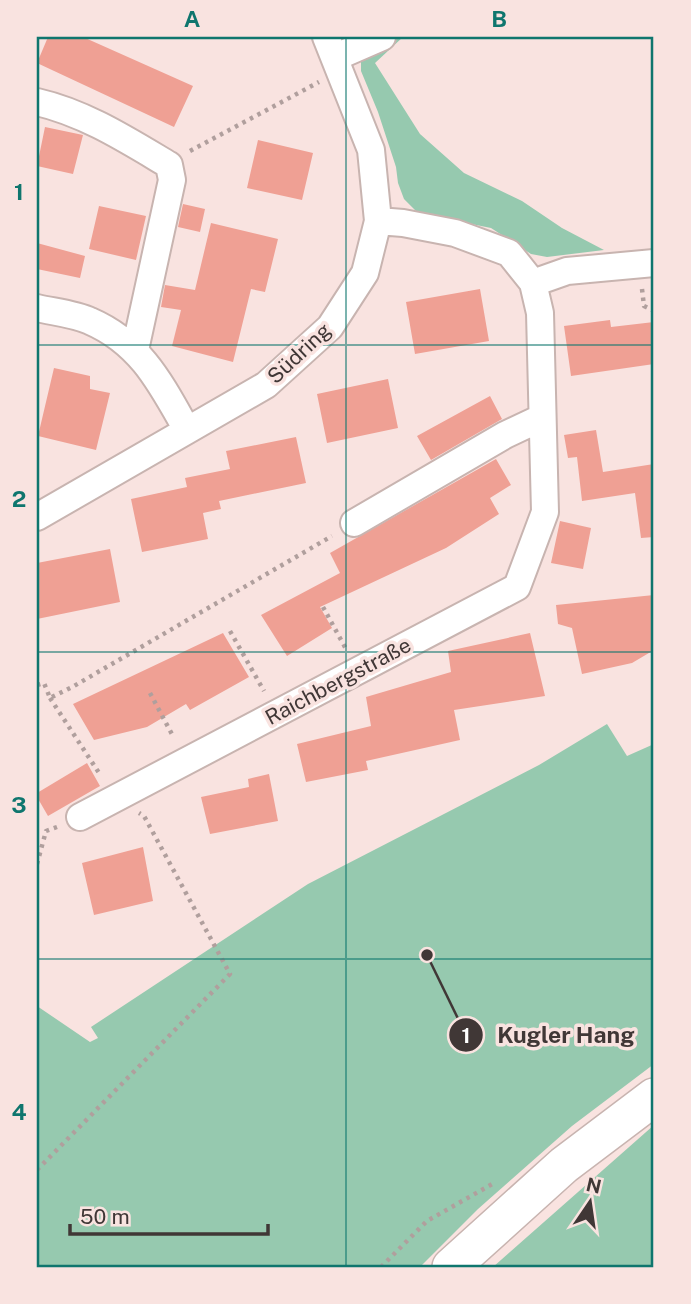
<svg xmlns="http://www.w3.org/2000/svg" width="691" height="1304" viewBox="0 0 691 1304" font-family="'Public Sans',sans-serif">
	<style>
		.green { fill: #96c9af }
		.building { fill: #efa094 }
		.lines { fill: none; stroke-linecap: round; stroke-linejoin: round }
		.street-casing { stroke: #c8b4b0; stroke-width: 30 }
		.secondary-casing { stroke: #c8b4b0; stroke-width: 40 }
		.path { stroke: #b09f9d; stroke-width: 4.5; stroke-dasharray: 3.5 5; stroke-linecap: butt }
		.street { stroke: #fff; stroke-width: 26 }
		.secondary { stroke: #fff; stroke-width: 37 }
		.grid { fill: none; stroke: #0f766e; stroke-width: 2; stroke-opacity: 0.55 }
		.labels { text-anchor: middle; dominant-baseline: central; stroke-width: 7; stroke-linejoin: round; paint-order: stroke }
		.street-label { font-size: 21px; fill: #403736; stroke: #f9e3e0 }
		.leader { fill: none; stroke: #403736; stroke-width: 2.5 }
		.callout-dot { fill: #403736; stroke: #f9e3e0; stroke-width: 2.5 }
		.mark-label { font-size: 21px; text-anchor: middle; font-weight: bold; fill: #fff }
		.callout-label { font-size: 23px; text-anchor: middle; font-weight: bold; fill: #403736; stroke: #f9e3e0; stroke-width: 7; stroke-linejoin: round; paint-order: stroke }
		.neatline { fill: none; stroke: #0f766e; stroke-width: 2.5 }
		.grid-label { font-size: 23px; text-anchor: middle; font-weight: bold; fill: #0f766e }
	</style>
	<rect width="100%" height="100%" fill="#f9e3e0"/>
	<!-- green -->
	<path class="green" d="M391,37H403L375,63L420,134L464,173L522,201L562,228L604,250L547,257L531,254L491,228L427,215L416,211L404,199L398,183L396,167L378,112L361,71V62Z
		M607,724L627,756L654,744V1064L572,1126L478,1209L420,1267H37V1006L90,1042L98,1038L91,1027L308,884L539,765Z
		M654,1125V1267H493Z"/>
	<!-- building -->
	<path class="building" d="M48,37H83L193,86L174,127L37,63Z
		M45,127L83,135L73,174L37,166Z
		M258,140L313,153L302,200L247,188Z
		M183,204L205,209L200,232L178,227Z
		M99,206L146,216L136,260L89,249Z
		M211,223L278,239L265,292L251,289L233,362L172,346L181,310L161,307L165,285L195,290Z
		M37,243L85,256L80,278L37,269Z
		M480,289L489,341L415,354L406,302Z
		M610,320L611,327L654,322V364L571,376L564,326Z
		M54,368L90,376V389L110,393L96,450L38,436Z
		M388,379L398,428L327,443L317,394Z
		M490,396L502,419L431,460L417,436Z
		M596,430L603,472L654,464V537L641,538L635,493L582,501L577,457L568,458L564,435Z
		M296,437L306,483L219,501L221,509L203,513L208,539L142,552L131,499L187,487L185,478L230,469L226,451Z
		M496,459L511,485L490,498L499,514L446,548L320,607L332,628L287,656L261,615L340,573L330,553Z
		M560,521L591,528L583,569L551,563Z
		M110,549L120,602L37,619V563Z
		M654,595V650L632,663L582,674L572,628L558,624L556,605Z
		M223,633L249,677L190,710L186,704L147,727L94,740L73,704Z
		M530,633L545,696L454,710L460,740L366,761L368,770L306,782L297,744L371,726L366,697L451,672L448,651Z
		M87,763L100,786L48,816L37,797V793Z
		M269,774L278,821L210,834L201,797L249,787L248,779Z
		M143,847L153,901L94,915L82,863Z"/>
	<g class="lines">
		<defs>
			<path id="street" d="M336,57L382,37
				M37,102C85,113 127,140 169,165L172,180L135,350
				M378,221L403,223L455,233L509,253L533,283L567,271L654,263
				M37,308C54,312 75,314 90,321C141,343 161,384 187,430
				M37,517L266,385L330,327L365,273L378,221L371,150L326,37
				M354,523L505,435L541,418
				M80,817L517,587L545,512L540,313L533,283"/>
			<path id="secondary" d="M451,1267L564,1165L654,1097"/>
		</defs>
		<!-- street casing -->
		<use href="#street" class="street-casing"/>
		<!-- secondary casing -->
		<use href="#secondary" class="secondary-casing"/>
		<!-- path -->
		<path class="path" d="M190,151L319,82
			M642,289L644,306L654,311
			M323,607L346,649
			M230,631L264,691
			M37,685L44,683L50,698L74,686L332,536
			M150,693L174,738
			M50,698L101,776
			M37,864L46,831L57,827
			M37,1170L230,974L144,816L139,813
			M381,1267L427,1221L494,1183"/>
		<!-- street -->
		<use href="#street" class="street"/>
		<!-- secondary -->
		<use href="#secondary" class="secondary"/>
	</g>
	<!-- grid -->
	<path class="grid" d="M346,37V1267M37,345H654M37,652H654M37,959H654"/>
	<g class="labels">
		<!-- street labels -->
		<g class="street-label">
			<text transform="translate(299 353) rotate(-43)">Südring</text>
			<text transform="translate(338 681) rotate(-28)">Raichbergstraße</text>
		</g>
	</g>
	<!-- callouts -->
	<path class="leader" d="M427 955L466 1035"/>
	<g class="callout-dot">
		<circle cx="427" cy="955" r="7"/>
		<circle cx="466" cy="1035" r="18"/>
	</g>
	<g class="mark-label">
		<text x="466" y="1043">1</text>
	</g>
	<g class="callout-label">
		<text x="566" y="1043">Kugler Hang</text>
	</g>
	<!-- border -->
	<rect width="691" height="1304" fill="none" stroke="#f9e3e0" stroke-width="77"/>
	<!-- north arrow -->
	<g transform="translate(590 1202) rotate(13)" stroke="#f9e3e0" stroke-width="5" paint-order="stroke">
	<path d="M0-5L12 26L0 18L-12 26Z" fill="#403736"/>
	<text y="-10" font-size="19" font-weight="bold" text-anchor="middle" fill="#403736">N</text>
	</g>
	<!-- scale -->
	<path d="M70 1224v10h198v-10" fill="none" stroke="#403736" stroke-width="3.5"/>
	<text x="80" y="1224" font-size="21" fill="#403736" stroke="#f9e3e0" stroke-width="5" paint-order="stroke">50 m</text>
	<rect x="38" y="38" width="614" height="1228" class="neatline"/>
	<g class="grid-label">
		<text x="192" y="27">A</text>
		<text x="499" y="27">B</text>
		<text x="19" y="200">1</text>
		<text x="19" y="507">2</text>
		<text x="19" y="813">3</text>
		<text x="19" y="1120">4</text>
	</g>
</svg>
